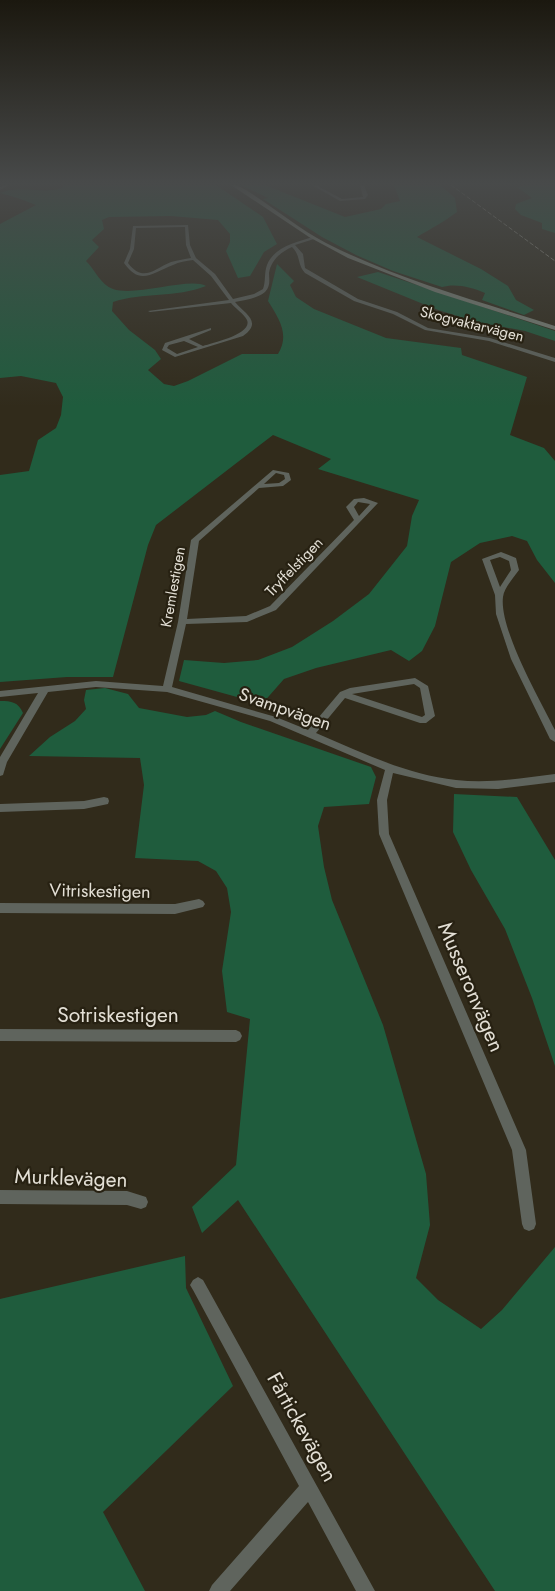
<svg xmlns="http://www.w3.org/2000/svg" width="555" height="1591" viewBox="0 0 555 1591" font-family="Jost,sans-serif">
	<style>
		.green { fill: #1f5c3d }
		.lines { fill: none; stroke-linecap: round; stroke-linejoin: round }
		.street { fill: #5f645d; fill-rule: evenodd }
		.secondary { fill: #7c8479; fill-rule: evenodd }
		.rail { stroke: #9a9689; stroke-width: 1; stroke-dasharray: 4.5 2; stroke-linecap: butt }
		.labels { text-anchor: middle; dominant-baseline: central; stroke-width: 4.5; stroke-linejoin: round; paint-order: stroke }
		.far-street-label { font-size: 15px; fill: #e3dfd5; stroke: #272112 }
		.street-label { font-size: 18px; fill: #e3dfd5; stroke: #272112 }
		.near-street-label { font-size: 21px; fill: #e3dfd5; stroke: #272112 }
	</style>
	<rect width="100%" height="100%" fill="#312b1b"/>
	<!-- green -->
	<path class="green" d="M64,185H216L263,217L277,244L264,252L250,276L238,278L226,251L230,242V234L218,220L171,216L109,217L102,220L104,229L92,240L99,247L86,261C95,270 101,285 113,289C136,297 189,277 206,286C176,298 143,292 113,302L112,311L129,330L155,350L161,359L148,370L164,384L174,386L188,381L242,354H278C290,334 279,319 268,301L277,264L294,281L290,285L296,297L314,309L386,338L461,348L462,355L527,377L510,435L544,448L555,461V583L537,560L527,541L512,536L480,543L451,562L435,626L422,651L409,661L391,650L316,668L284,679L262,704L179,681L184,660L224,663L258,660L292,647L333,621L369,594L407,546L412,516L419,500L318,469L331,459L273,435L156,525L148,545L113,677H67L0,682V475L29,471L38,440L56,428L61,415L63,397L56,383L21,376L0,378V224L36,205C24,200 12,196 0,193C20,184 42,195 62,188Z
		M241,185H265L345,217L381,209L386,204L400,201L394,185H440L455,198L457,212C444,222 430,229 417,237L481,269L508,286L516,300L534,310L524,315L482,300L485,293C472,287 455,283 442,287L393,271L356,255L322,237L263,199L268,198Z
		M529,185H555V233L542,229V223L521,215L515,209L516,204L532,198L517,187Z
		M378,272L555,331V341L525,331L477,322L438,310L357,277Z
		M105,688L128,694L139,708L187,717L206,715L215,711L241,722L371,767L376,777L369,804L324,807L318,826L324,867L332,900L383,1025L426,1174L430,1225L416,1278L438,1300L481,1329L502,1310L555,1247V1591H495L238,1200L202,1233L192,1207L236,1165L250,1019L227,1012L222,971L231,912L227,888L216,871L198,861L135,858L144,785L140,758L29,756L50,737L75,721L86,709L84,700L86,690Z
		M0,701C12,701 18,702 23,713L0,749Z
		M454,794L517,797L555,860V1066L532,998L505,929L471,870L453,832Z
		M185,1256L186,1288L233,1386L103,1512L145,1591H0V1299Z"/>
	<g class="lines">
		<!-- street -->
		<path class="street" d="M5,185H9L0,190V187Z
			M312,185H316L342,199L363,197L360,185H364L368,195L365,199L340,201Z
			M188,225L190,245L196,258L215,274L233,299L254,294L263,289C266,281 264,273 267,265C274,247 296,242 313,237L314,239L295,245L303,254L305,268L358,299L397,312L428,328L490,338L555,358V362L489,341L425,330L393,314L354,301L305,273C297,264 301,256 292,247C281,252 271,260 269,273C269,279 271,286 265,292C258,298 245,300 235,302C245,314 263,322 243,336L175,357L162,350L165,343L211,328V330L189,339L203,346C213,343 253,334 247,320C244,314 235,308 231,303L150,312L148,311L229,300L211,276L193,260C186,261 179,262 173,265C152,273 140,286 124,263L130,249L133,226ZM185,227L186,245L191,258C185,259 178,260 171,262C154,269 143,283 128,263L134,249L136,228ZM184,341L198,347L177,354L167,348L169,345Z
			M273,470L289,473L291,480L283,486L259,488L199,541L187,619L246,616L270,606L354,520L346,507L354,499L364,498L378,503L276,610L247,622L186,624L172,687L276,717L308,730L340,692L350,688L415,678L428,686L435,716L426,723H420L345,698L316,733C361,752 407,775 456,780C489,784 522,778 555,774V782L498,789L456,788L393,773L387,800L389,834L526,1150L536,1224L534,1229L529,1231L524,1229L522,1224L512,1150L379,834L377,800L385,770L270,721L167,692L96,687L48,692L7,762L3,775L0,776V757L38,693L0,697V691L96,681L163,686L178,622L191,540ZM276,473L284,475L285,479L279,483L264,484ZM358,502L370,504L359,516L354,507ZM414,684L420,688L425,715L422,717L352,694Z
			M501,552L516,558L519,570C514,577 504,588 503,597C499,629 540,700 555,730V742L550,739L511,659L496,614L495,595L482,559ZM500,557L509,561L511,570L500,587L490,560Z
			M104,797L108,798L109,801L108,804L84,809L0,812V804L84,801Z
			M199,899L203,901L205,904L203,907L175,914L0,913V903L175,904Z
			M0,1029L236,1030L240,1032L242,1036L240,1040L236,1042L0,1041Z
			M0,1190L127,1191L146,1197L148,1202L146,1207L141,1209L127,1205L0,1204Z
			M198,1277L203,1280L375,1591H356L308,1502L230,1591H209L212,1585L299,1486L193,1290L190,1285L193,1280Z"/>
		<!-- secondary -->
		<path class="secondary" d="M231,185H236L246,190C273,207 298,228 326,243C399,280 478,301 555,326V330L435,292L348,258L309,237Z"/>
		<!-- rail -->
		<path class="rail" d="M451,185L555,261"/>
	</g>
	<!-- sky -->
	<linearGradient id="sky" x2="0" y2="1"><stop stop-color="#1b180f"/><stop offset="0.45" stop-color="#484a4a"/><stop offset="1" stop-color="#484a4a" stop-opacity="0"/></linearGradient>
	<rect width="555" height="407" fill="url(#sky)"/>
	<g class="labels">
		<!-- far-street labels -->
		<g class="far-street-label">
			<text transform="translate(472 324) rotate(14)">Skogvaktarvägen</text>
			<text transform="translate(294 567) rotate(-46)">Tryffelstigen</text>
			<text transform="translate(173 587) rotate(-80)">Kremlestigen</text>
		</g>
		<!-- street labels -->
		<g class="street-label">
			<text transform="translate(285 709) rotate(19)">Svampvägen</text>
			<text transform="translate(100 891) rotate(1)">Vitriskestigen</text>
		</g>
		<!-- near-street labels -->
		<g class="near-street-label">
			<text transform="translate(471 987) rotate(67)">Musseronvägen</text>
			<text x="118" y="1015">Sotriskestigen</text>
			<text transform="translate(71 1178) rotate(2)">Murklevägen</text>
			<text transform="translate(302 1427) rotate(61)">Fårtickevägen</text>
		</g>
	</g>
</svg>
